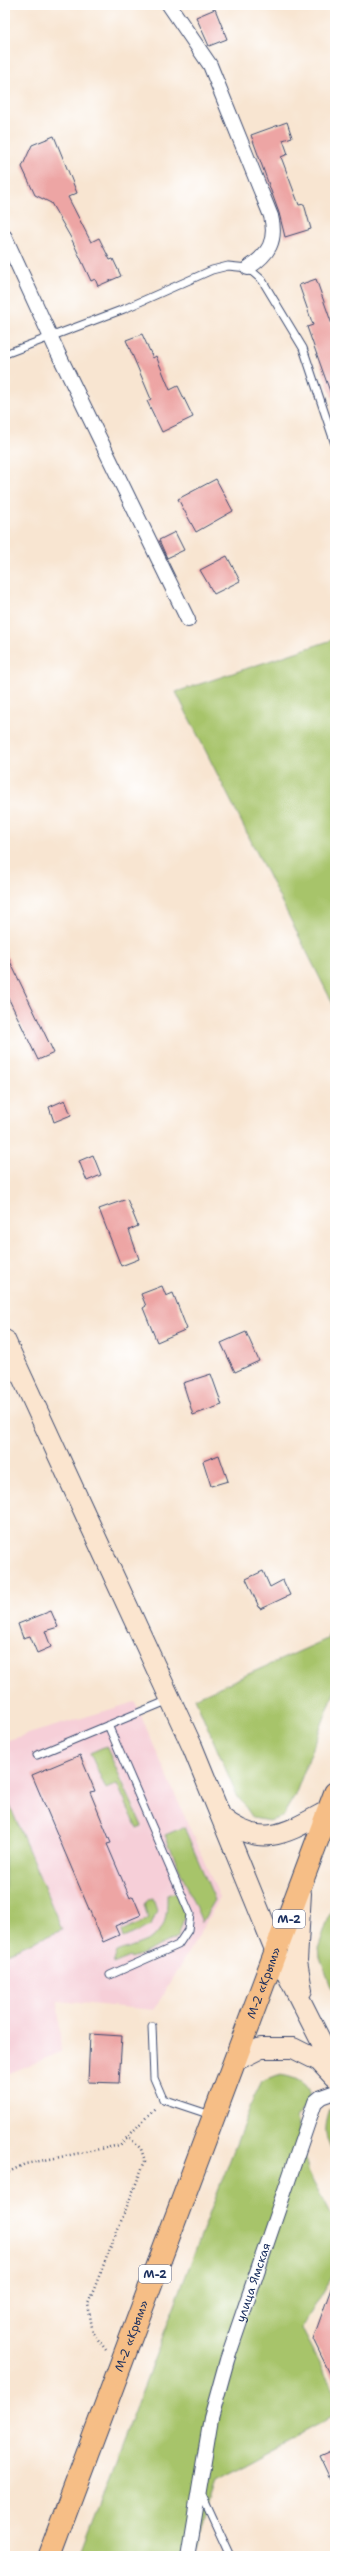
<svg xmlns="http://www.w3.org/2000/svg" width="340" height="2561" viewBox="0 0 340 2561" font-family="'Shantell Sans',sans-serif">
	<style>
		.built { fill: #f6cfd8 }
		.green { fill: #a7c46b; stroke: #617a64 }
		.building { fill: #eda5a4 }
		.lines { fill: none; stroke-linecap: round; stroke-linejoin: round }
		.lane-casing { stroke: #3c4a6f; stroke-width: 9 }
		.street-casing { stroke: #3c4a6f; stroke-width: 16 }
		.secondary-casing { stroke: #3c4a6f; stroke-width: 22 }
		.highway-casing { stroke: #3c4a6f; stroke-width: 24 }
		.path { stroke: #3c4a6f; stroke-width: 2.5; stroke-dasharray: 1 3; stroke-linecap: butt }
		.lane { stroke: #fff; stroke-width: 7 }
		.street { stroke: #fff; stroke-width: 14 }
		.secondary { stroke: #fbe5cf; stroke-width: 20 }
		.highway { stroke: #f6be86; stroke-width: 22 }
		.labels { text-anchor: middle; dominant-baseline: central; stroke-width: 4; stroke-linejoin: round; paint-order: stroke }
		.shield { fill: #fff; stroke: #5f6d8e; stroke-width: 1 }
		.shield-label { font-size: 11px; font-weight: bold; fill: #1b2f5e }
		.street-label { font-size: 12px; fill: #1b2f5e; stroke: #fff }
	</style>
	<rect width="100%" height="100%" fill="#fff"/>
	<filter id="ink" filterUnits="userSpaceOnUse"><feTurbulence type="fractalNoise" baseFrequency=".025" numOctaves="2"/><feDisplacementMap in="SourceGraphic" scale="8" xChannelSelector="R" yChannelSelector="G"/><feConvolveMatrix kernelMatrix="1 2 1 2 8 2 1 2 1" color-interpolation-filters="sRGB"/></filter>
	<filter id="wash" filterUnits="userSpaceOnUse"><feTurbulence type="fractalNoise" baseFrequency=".012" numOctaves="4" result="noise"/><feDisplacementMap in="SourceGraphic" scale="16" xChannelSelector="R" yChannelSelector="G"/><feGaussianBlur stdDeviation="0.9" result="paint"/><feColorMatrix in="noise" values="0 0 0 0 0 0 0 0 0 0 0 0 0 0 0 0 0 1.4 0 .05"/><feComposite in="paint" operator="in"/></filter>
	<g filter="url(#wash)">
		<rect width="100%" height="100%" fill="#f8e5d1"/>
		<!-- built -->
		<path class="built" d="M135,1702L220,1898L154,2010L58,2001L61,2052L5,2075V1741Z"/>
		<!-- green -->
		<path class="green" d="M335,639V1008L176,692Z
			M335,1618V1690L295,1795L282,1817L269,1821L253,1818L236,1793L195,1698L327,1639Z
			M106,1746L142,1826L137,1828L117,1784L106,1789L90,1753Z
			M5,1794L62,1930L5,1954Z
			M184,1827L215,1900L202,1922L165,1835Z
			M176,1892L185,1915L178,1937L131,1959L130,1957L113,1964L117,1952C153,1938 168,1940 167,1895Z
			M335,1898V1998L320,1957L319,1946Z
			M153,1899L157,1911L151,1926L123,1938L121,1931L148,1919L144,1904L148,1900Z
			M278,2075C293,2076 315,2084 308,2103C306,2108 300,2113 296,2118L309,2174L335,2224V2272L301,2329L335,2393V2415L216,2479L195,2556H79L254,2097L262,2081Z
			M330,2110L335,2120V2157C325,2138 323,2131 330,2110Z"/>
		<g id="blocks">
			<!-- building -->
			<path class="building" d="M215,9L227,39L209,46L196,17Z
				M287,122L292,137L283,140L288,154L281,157L299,205L304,204L311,229L285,237L279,213L251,135Z
				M54,136L77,193L68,197L91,242L99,238L110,260L113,259L121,276L98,286L95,279L91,281L71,238L51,203L35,195L22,167L32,145Z
				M316,279L335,333V397H332L307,327L313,325L299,285Z
				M142,334L153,358L156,356L170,390L178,386L193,417L162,432L147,401L151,399L126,340Z
				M216,479L233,511L196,532L178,499Z
				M175,532L184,550L167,558L159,540Z
				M227,556L240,581L214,594L200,570Z
				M5,951L54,1053L38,1060L5,991Z
				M65,1100L71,1115L54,1122L49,1107Z
				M93,1155L101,1175L87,1181L79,1161Z
				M127,1199L138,1226L129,1230L139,1259L121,1266L99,1209Z
				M162,1286L166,1296L173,1293L187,1329L157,1342L143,1308L146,1306L141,1294Z
				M246,1332L259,1361L235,1372L221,1343Z
				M211,1374L222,1405L193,1415L183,1383Z
				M219,1455L228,1481L211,1486L203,1461Z
				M263,1571L270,1587L283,1580L290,1595L260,1609L246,1579Z
				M51,1611L58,1627L45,1631L51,1647L37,1653L30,1636L23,1638L18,1624Z
				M80,1755L95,1791L90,1792L111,1843L107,1844L130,1898L133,1896L141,1915L115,1926L119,1935L103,1942L32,1775Z
				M90,2034L122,2036L119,2083L88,2082Z
				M333,2283H335V2384L313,2339Z
				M335,2449V2490L319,2456Z"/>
		</g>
	</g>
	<g filter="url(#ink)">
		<use href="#blocks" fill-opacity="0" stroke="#3c4a6f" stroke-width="1"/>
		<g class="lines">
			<defs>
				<path id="lane" d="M5,354L124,309L212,270L228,266L248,268L262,280L303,348L335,444
					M108,1725L190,1914L188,1930L178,1945L110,1975
					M37,1755L169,1700
					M152,2026L154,2078L163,2099L211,2115
					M201,2493L230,2556"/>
				<g id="street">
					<path d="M169,5L210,65L271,216C277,241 269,254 248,268"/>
					<path d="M5,237L58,353L188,620"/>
					<path id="s1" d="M188,2556L211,2418L227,2360L315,2102L321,2097L335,2092"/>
				</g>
				<path id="secondary" d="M5,1340L192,1746L276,1952L335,2069
					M221,1817C262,1851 288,1832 329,1810
					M301,1893L297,1961L302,1990
					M235,2061L261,2048H293L319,2061L334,2077"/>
				<g id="highway">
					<path id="s2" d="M49,2556L335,1793"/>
				</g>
			</defs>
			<!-- lane casing -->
			<use href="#lane" class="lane-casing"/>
			<!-- street casing -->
			<use href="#street" class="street-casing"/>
			<!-- secondary casing -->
			<use href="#secondary" class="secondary-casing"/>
			<!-- highway casing -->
			<use href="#highway" class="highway-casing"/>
			<!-- path -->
			<path class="path" d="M5,2174L25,2164L120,2145L155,2108
				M106,2350L93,2333L88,2304L145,2161L141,2149L129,2137"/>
			<!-- lane -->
			<use href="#lane" class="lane"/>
			<!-- street -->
			<use href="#street" class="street"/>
			<!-- secondary -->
			<use href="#secondary" class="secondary"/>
			<!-- highway -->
			<use href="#highway" class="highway"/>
		</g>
	</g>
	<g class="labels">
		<!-- shield labels -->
		<g class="shield">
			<rect x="273" y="1910" width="32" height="18" rx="3"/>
			<rect x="139" y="2265" width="32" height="18" rx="3"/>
		</g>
		<g class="shield-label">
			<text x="289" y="1919">М-2</text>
			<text x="155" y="2274">М-2</text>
		</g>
		<!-- street labels -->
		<g class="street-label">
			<text stroke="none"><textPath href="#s2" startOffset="612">М-2 «Крым»</textPath></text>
			<text stroke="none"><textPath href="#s1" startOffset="282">улица Ямская</textPath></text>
			<text stroke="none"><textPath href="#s2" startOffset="235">М-2 «Крым»</textPath></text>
		</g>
	</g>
	<!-- margin -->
	<rect width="340" height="2561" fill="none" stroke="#fff" stroke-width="20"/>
</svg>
